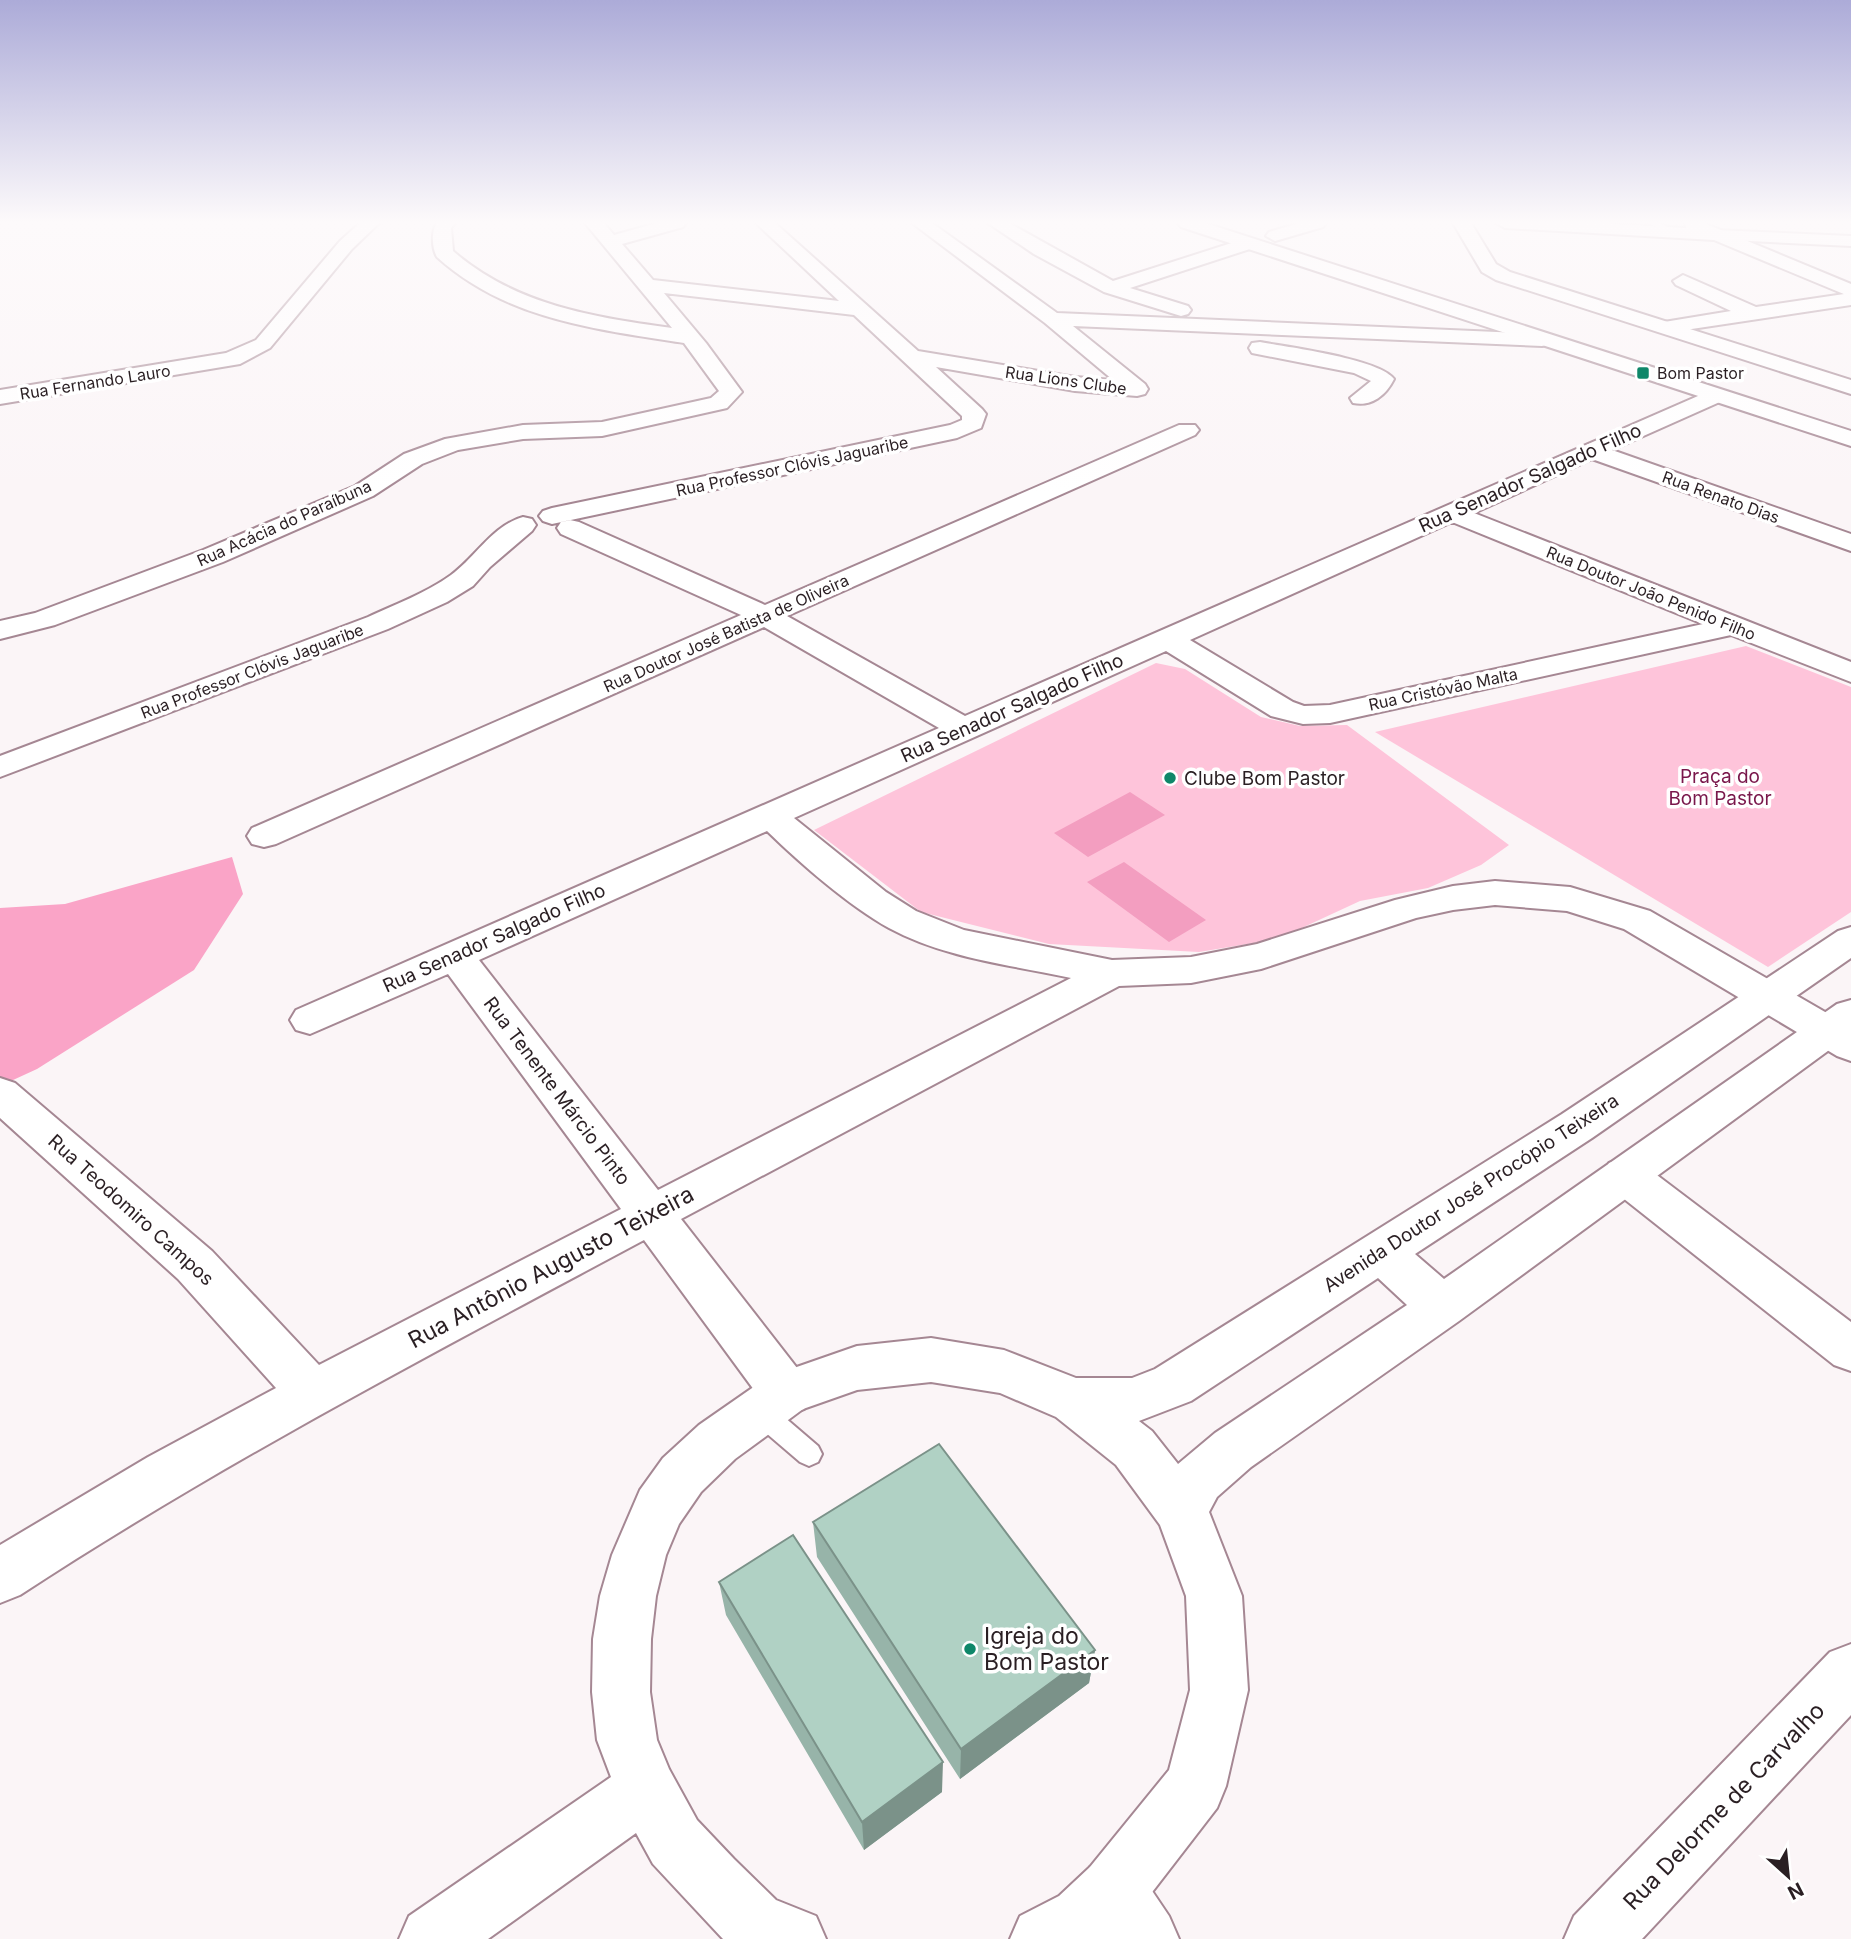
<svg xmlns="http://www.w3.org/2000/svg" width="1851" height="1939" viewBox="0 0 1851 1939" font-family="Inter,sans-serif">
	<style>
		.green { fill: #fec4da }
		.forest { fill: #faa4c7 }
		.water { fill: #f39ec0 }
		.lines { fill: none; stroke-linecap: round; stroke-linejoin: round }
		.lane-casing { stroke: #a58793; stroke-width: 4 }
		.street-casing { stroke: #a58793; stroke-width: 4 }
		.secondary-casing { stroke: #a58793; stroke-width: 4 }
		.lane { fill: #fff; fill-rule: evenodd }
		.street { fill: #fff; fill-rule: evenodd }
		.secondary { fill: #fff; fill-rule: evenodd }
		.wall { fill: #97b4a9 }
		.shaded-wall { fill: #7b9289 }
		.building { fill: #b0d1c4; stroke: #7b9289; stroke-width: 2 }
		.poi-dot { fill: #0f8769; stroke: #fff; stroke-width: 2.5 }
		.labels { text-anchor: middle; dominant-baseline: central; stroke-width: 7; stroke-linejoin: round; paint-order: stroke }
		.far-poi-label { font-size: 16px; fill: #2a1f23; stroke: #fff; text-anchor: start }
		.far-street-label { font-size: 16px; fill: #2a1f23; stroke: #fff }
		.street-label { font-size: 19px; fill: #2a1f23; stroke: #fff }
		.park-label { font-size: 19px; fill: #79174b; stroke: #fff }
		.poi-label { font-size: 19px; fill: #2a1f23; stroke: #fff; text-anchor: start }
		.near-street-label { font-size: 23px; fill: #2a1f23; stroke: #fff }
		.near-poi-label { font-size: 23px; fill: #2a1f23; stroke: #fff; text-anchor: start }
	</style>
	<rect width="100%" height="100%" fill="#fbf5f7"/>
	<!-- green -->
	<path class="green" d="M1746,646L1851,687V912L1768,967L1375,732Z
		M1156,663L1185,669L1261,717L1300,726L1347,725L1509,845L1481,865L1428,888L1360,901L1278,939L1199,952L1049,944L921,912L814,830Z"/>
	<!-- forest -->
	<path class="forest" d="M232,857L243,894L194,970L37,1069L0,1086V908L65,904Z"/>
	<!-- water -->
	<path class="water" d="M1130,792L1165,815L1088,857L1054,833Z
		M1124,862L1206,920L1169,942L1087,882Z"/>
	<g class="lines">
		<defs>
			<path id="lane" d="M1647,223H1659L1679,232L1672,234Z
				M760,1401L769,1404L818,1446L822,1454L818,1462L809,1466L800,1462L751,1420L747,1412L751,1404Z"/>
			<path id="street" d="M360,223H379L352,249L270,348L240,364L0,404V390L226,353L256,340L340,241Z
				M437,223H455L451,228L453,251C515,305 593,317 672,328L585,223H604L614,235L657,223H686L683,227L622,244L653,280L839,301L756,223H775L918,351L1075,377L1113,380L1045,323L912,223H932L1057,313L1542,334L1549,336L1552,340L1549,344L1542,346L1073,326L1145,384L1148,389L1145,394L1137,396L1075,391L936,367L982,409L986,414L981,428L957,438L552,524L543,521L539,516L543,511L552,508L950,425L962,420V416L854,315L664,293L706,343L742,392L727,408L602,436L523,439L458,450L422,464L373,496L223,562L55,625L0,639V621L35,613L203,550L355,486L404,454L445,439L523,425L602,422L711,398L719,391L684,343C595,329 507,320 437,257C432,249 431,231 437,223Z
				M988,223H1009L1113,281L1244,239L1250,238L1259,243L1256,247L1130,288L1188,306L1191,310L1188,314L1181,316L1104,292L1034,254Z
				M1299,223H1326L1323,227L1275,241L1266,236L1269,232Z
				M1715,230L1851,236V246L1709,239L1706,235Z
				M1683,275L1756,307L1851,293V305L1665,333L1658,331L1655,327L1658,323L1731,311L1676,285L1673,281Z
				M1260,342C1287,347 1380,359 1394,379C1386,395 1372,407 1353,403L1350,398L1371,381L1354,373L1252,353L1249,348L1252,343Z
				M1714,389L1722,391L1725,396L1722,401L1612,450L1851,534V551L1592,459L1474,513L1851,662V682L1731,635L1330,723L1303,724L1271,716L1166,651L794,818L886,892L916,911L964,930L1112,960L1191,957L1257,944L1395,900L1453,886L1495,881L1570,887L1650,911L1851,1027V1061L1837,1056L1624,929L1567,911L1495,905L1453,910L1416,918L1261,969L1191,983L1119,986L681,1219L804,1377L811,1393L804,1409L786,1415L768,1409L644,1240C433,1353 220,1464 20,1595L0,1603V1545L148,1457L276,1388L178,1279L0,1118V1078L15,1083L212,1251L319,1365L621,1209L448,974L310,1034L296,1030L290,1020L296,1010L939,728L764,627L276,844L264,847L252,844L247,836L252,828L741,615L561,534L557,528L561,522L570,520L579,522L765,605L1179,425H1195L1199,430L1195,435L787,616L965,716ZM1452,522L1703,624L1330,705L1304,706L1293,702L1190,640ZM767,831C800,863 849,906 889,928C944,958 1011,965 1071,978L658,1190L479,960Z
				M523,517L532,519L536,525L532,531L490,567L473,586L447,602L388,629L0,777V756L368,617C396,604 426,593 451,575C475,558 493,525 523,517Z
				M1625,1158L1641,1163L1851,1322V1371L1834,1365L1609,1187L1603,1175L1609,1163Z
				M1851,1644V1715L1642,1939H1564L1574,1916L1830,1652Z
				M1113,1858L1136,1867L1169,1916L1179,1939H1108L1090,1913L1081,1890L1090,1867Z"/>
			<path id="secondary" d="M1178,223H1205L1851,431V446L1181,227Z
				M1453,223H1471L1496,264L1510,272L1851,380V394L1496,280L1482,272Z
				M1496,223H1599L1686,228L1685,223H1704L1851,284V297L1714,240L1505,228Z
				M1851,927V958L1592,1138L1415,1254L1444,1279L1837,1004L1851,1000V1034L1459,1321L1251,1467L1217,1497L1209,1512L1242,1596L1248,1690L1226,1786L1217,1808L1136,1913L1108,1939H1010L1020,1916L1059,1896L1090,1867L1169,1770L1190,1690L1186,1596L1160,1525L1116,1465L1056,1417L1000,1393L931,1382L857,1390L803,1409L735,1459L701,1492L679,1524L666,1555L656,1596L651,1639L650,1692L657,1740L669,1769L697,1820L734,1859L776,1900L816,1916L826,1939H723L653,1864L636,1833L488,1939H399L409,1916L611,1777L597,1740L592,1692L593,1639L600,1596L612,1555L640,1490L663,1458L699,1425L768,1377L857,1346L931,1338L1004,1350L1076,1378H1132L1155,1369L1562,1114L1838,931ZM1378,1278L1407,1305L1215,1433L1178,1464L1152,1431L1139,1421L1191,1401Z"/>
		</defs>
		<!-- lane casing -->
		<use href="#lane" class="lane-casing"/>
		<!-- street casing -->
		<use href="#street" class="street-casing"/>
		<!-- secondary casing -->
		<use href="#secondary" class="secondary-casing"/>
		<!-- lane -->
		<use href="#lane" class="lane"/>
		<!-- street -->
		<use href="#street" class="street"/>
		<!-- secondary -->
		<use href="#secondary" class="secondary"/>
	</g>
	<!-- wall -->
	<path class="wall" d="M813,1522L1095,1650L1089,1683L960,1779L817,1557Z
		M719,1582L942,1792L864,1850L726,1615Z"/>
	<!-- shaded-wall -->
	<path class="shaded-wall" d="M1095,1650L1089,1683L960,1779L961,1749Z
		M943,1762L942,1792L864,1850L862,1822Z"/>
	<!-- building -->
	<path class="building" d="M939,1444L1095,1650L961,1749L813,1522Z
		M793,1535L943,1762L862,1822L719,1582Z"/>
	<!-- sky -->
	<linearGradient id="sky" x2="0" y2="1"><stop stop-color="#acabd8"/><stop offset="0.45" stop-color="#fdfafb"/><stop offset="1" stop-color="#fdfafb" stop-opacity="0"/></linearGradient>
	<rect width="1851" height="494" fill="url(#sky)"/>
	<!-- markers -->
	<g class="poi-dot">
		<rect x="1636" y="366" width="14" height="14" rx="3.5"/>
		<circle cx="1170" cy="778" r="7"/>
		<circle cx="970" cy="1649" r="7"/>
	</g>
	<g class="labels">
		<!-- far-poi labels -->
		<g class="far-poi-label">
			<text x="1657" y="373">Bom Pastor</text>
		</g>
		<!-- far-street labels -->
		<g class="far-street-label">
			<text transform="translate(1066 380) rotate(8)">Rua Lions Clube</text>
			<text transform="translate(95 382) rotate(-9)">Rua Fernando Lauro</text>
			<text transform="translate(792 466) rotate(-12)">Rua Professor Clóvis Jaguaribe</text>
			<text transform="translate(1721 497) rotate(20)">Rua Renato Dias</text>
			<text transform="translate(284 523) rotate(-24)">Rua Acácia do Paraíbuna</text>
			<text transform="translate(1651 593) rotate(22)">Rua Doutor João Penido Filho</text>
			<text transform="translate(726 633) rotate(-24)">Rua Doutor José Batista de Oliveira</text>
			<text transform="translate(252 671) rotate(-21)">Rua Professor Clóvis Jaguaribe</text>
			<text transform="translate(1443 689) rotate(-12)">Rua Cristóvão Malta</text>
		</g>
		<!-- street labels -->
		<g class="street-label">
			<text transform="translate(1530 478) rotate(-24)">Rua Senador Salgado Filho</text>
			<text transform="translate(1012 708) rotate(-24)">Rua Senador Salgado Filho</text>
			<text transform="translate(494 938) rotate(-24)">Rua Senador Salgado Filho</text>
			<text transform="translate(557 1091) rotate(53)">Rua Tenente Márcio Pinto</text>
			<text transform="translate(1471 1193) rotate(-33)">Avenida Doutor José Procópio Teixeira</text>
			<text transform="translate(131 1210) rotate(42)">Rua Teodomiro Campos</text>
		</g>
		<!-- park labels -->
		<g class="park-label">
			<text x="1720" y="776">Praça do<tspan x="1720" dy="22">Bom Pastor</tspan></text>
		</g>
		<!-- poi labels -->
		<g class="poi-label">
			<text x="1184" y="778">Clube Bom Pastor</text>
		</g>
		<!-- near-street labels -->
		<g class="near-street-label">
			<text transform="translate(551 1267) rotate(-28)">Rua Antônio Augusto Teixeira</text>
			<text transform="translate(1724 1806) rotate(-46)">Rua Delorme de Carvalho</text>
		</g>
		<!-- near-poi labels -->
		<g class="near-poi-label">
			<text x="984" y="1636">Igreja do<tspan x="984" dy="26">Bom Pastor</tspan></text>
		</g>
	</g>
	<!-- north arrow -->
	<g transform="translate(1788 1876) rotate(153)" stroke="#ffffff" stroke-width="5" paint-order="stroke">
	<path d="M0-5L12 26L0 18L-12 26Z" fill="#2a1f23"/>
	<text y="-10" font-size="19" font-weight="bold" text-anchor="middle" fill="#2a1f23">N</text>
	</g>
</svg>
